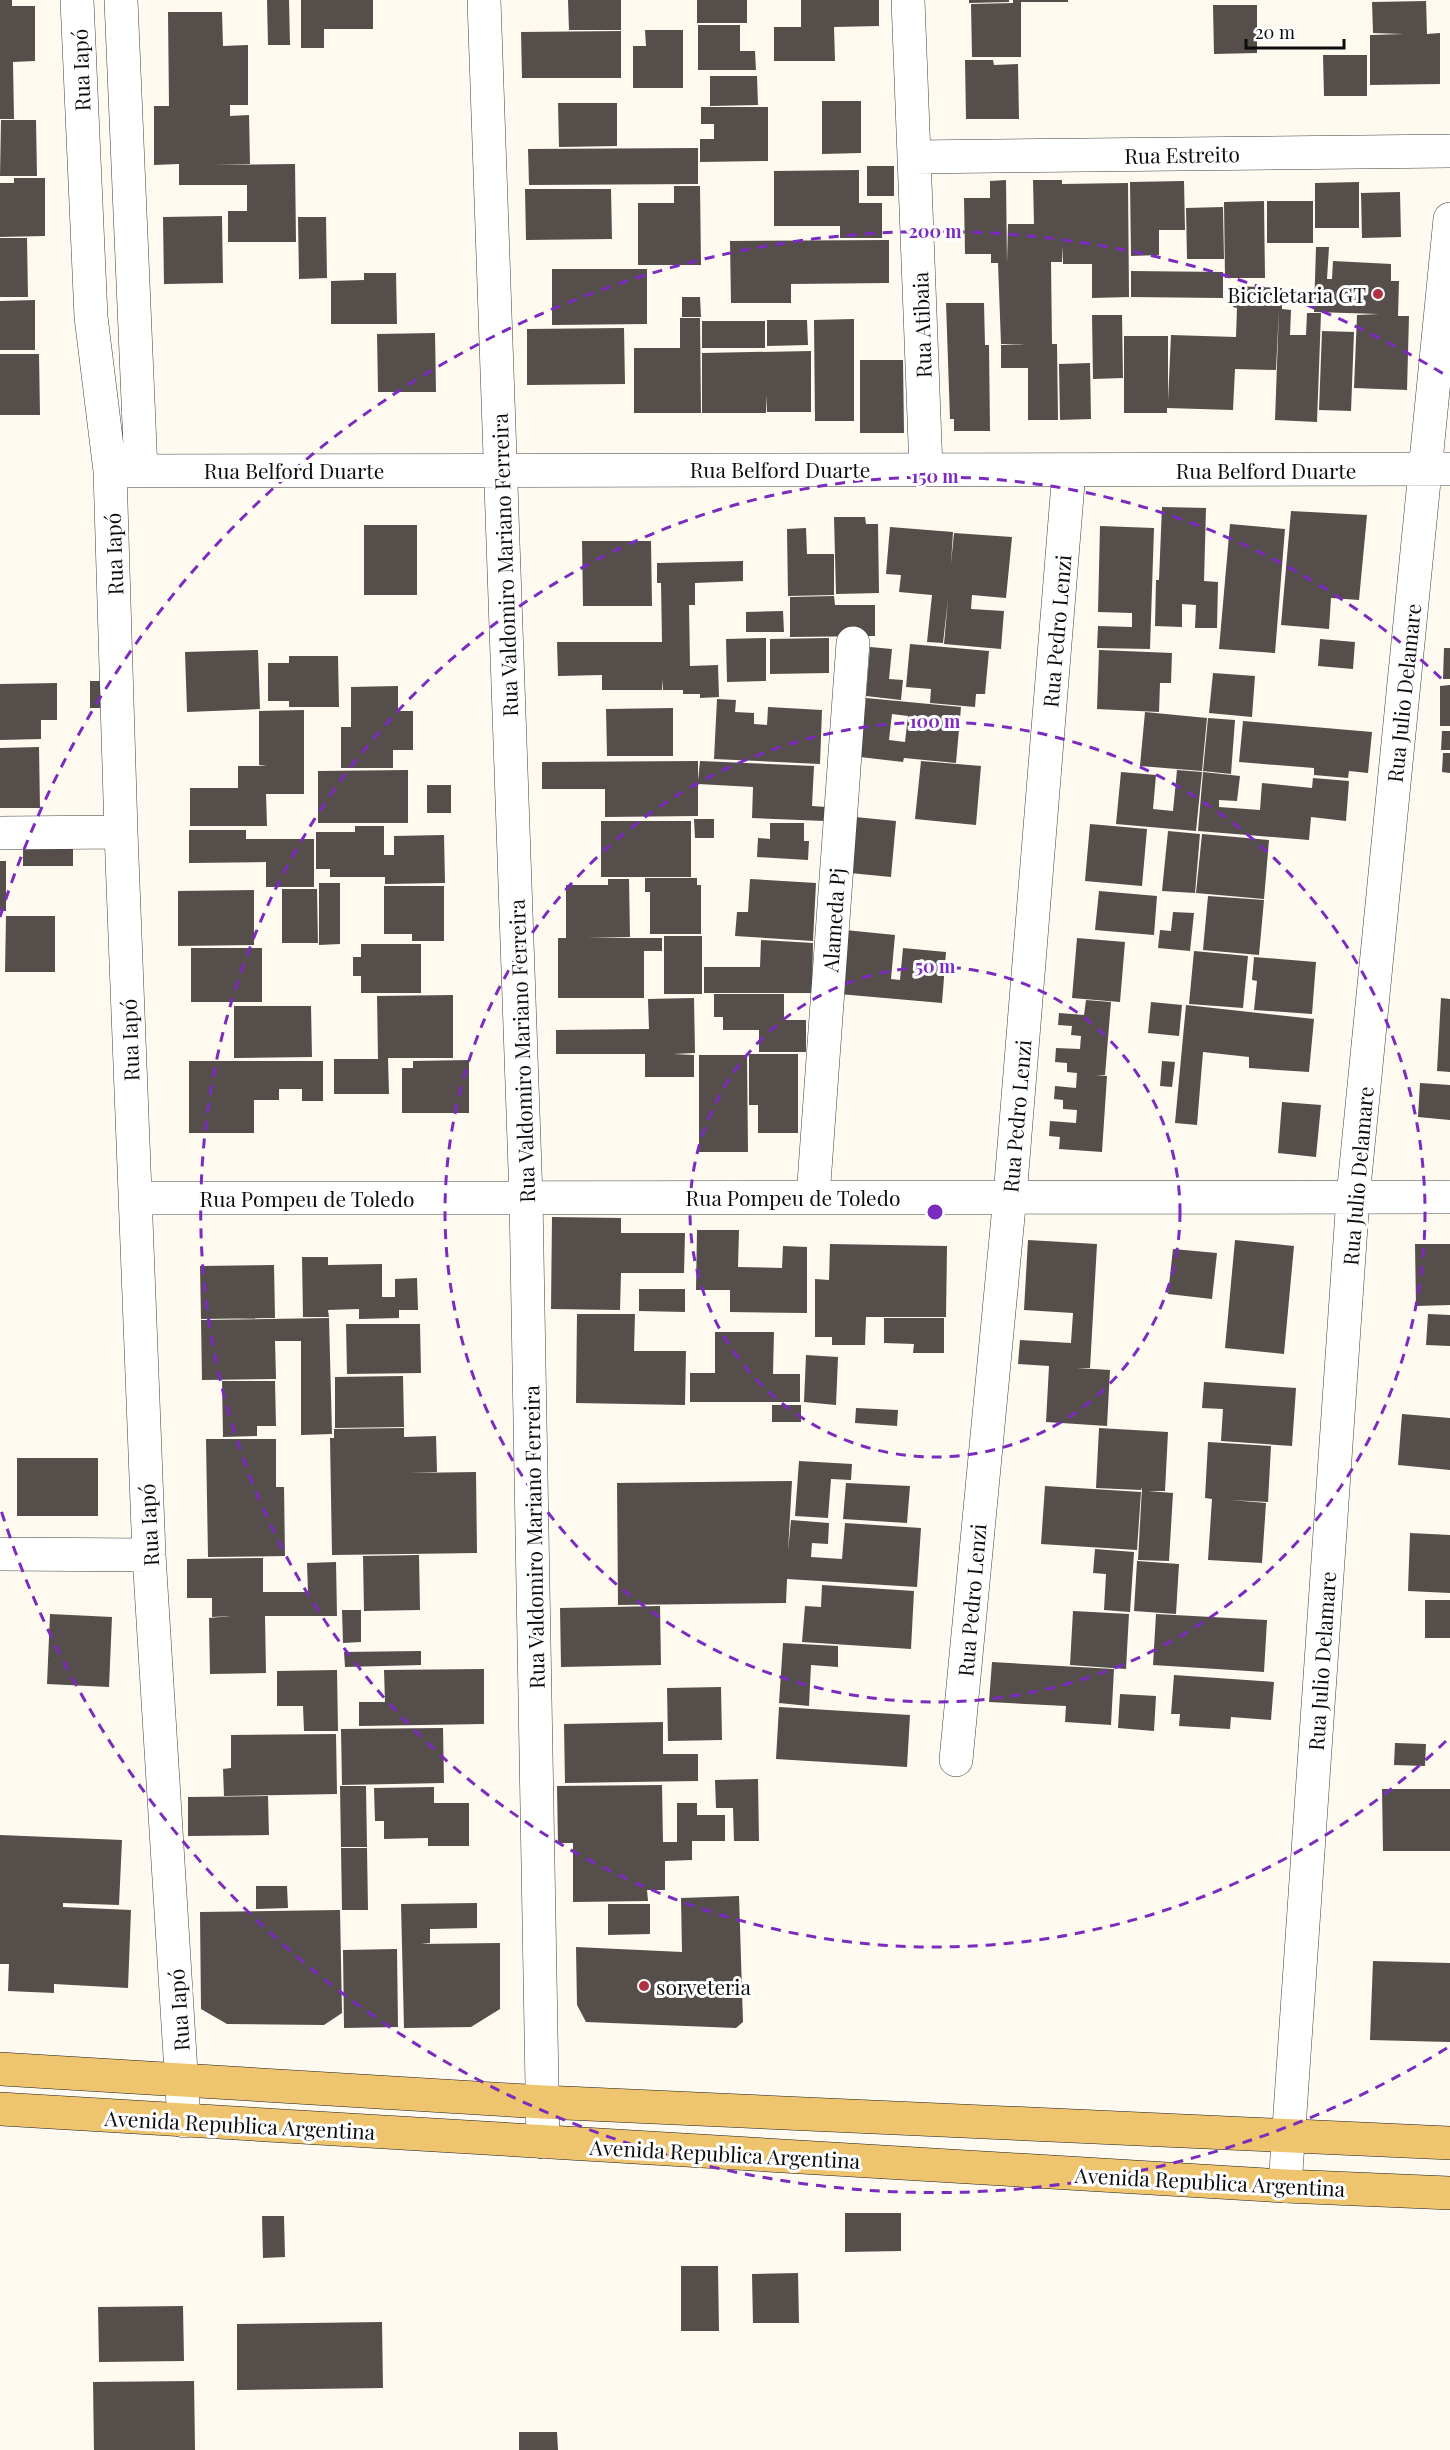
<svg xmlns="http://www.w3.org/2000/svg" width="1450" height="2450" viewBox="0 0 1450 2450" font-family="'Playfair Display',serif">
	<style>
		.building { fill: #554e4b; fill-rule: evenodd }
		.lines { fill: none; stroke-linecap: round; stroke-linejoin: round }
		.minor-casing { stroke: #404040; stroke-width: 34 }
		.major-casing { stroke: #1e1e1e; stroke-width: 34 }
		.minor { stroke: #fff; stroke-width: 33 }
		.major { stroke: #eec46f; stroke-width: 33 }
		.ring { fill: none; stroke: #7b2cbf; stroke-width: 3; stroke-dasharray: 10 8 }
		.poi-dot { fill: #b33042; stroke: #fff; stroke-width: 2 }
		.labels { text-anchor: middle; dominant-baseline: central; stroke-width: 6; stroke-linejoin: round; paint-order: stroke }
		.street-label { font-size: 21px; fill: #0d0d0d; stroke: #fff }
		.poi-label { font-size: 21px; fill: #0d0d0d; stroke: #fff; text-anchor: end }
		.centre { fill: #7b2cbf; stroke: #fff; stroke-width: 3 }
		.ring-label { font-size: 18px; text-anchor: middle; font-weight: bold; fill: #7b2cbf; stroke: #fff; stroke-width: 6; stroke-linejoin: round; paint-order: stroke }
	</style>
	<rect width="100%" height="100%" fill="#fefaef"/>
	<!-- building -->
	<path class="building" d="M0,0H12V6H35V61L13,62L14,119H0Z
		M267,0H289L290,45H268Z
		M301,0H373V29H324V48H301Z
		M568,0H621V30H569Z
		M697,0H747V23H697Z
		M801,0H879V26L834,27L835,61H774V27H801Z
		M969,0H1009V2L969,3Z
		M1013,0H1068V2H1021V57H972L971,4L1013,3Z
		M1426,1L1427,34L1440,33V84L1370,85V35L1404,34L1373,33L1372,2Z
		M1213,5H1257V53L1214,54Z
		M168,12H222L223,46L248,45V105H230V116L249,115L250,164L211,165L295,164L296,242H228V211H247V185H179V164L154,165V106H169Z
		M698,25H740V51H755L756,70H698Z
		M645,30H683V88H633V46H646Z
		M621,31V78H522L521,32Z
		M1323,55H1367V96H1324Z
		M965,60H993L994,65L1018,64L1019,119H966Z
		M710,76H757L758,105L710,106Z
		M822,101H861V153L822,154Z
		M558,103H617V146L559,147Z
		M701,107H768V161L700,162V139H714V124H701Z
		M1,120H36L37,176H0Z
		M698,148V184L529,185L528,149Z
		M867,166H894V196H867Z
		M859,170V203H882V238H840V226H774V171Z
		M14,178H45V236L0,237V183H14Z
		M1006,180L1007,263L1008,224H1034L1033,180H1062V184L1128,183L1129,297L1092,298V264H1063V246L1062,262H1051L1052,344H1057L1058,420H1028V368H1001V345L1026,344H1001L998,263H991V254H965L964,198H990V181Z
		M1184,181L1185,230H1159V255L1131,256L1130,182Z
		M1359,182V228H1315V183Z
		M674,186H700L701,265H638V203H674Z
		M525,189H611L612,239L526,240Z
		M1400,192L1401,237L1362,238L1361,193Z
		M1264,201L1265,278H1225L1224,202Z
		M1267,201H1313V243H1267Z
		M1223,207L1224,259H1187L1186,208Z
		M222,216L223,283L164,284L163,217Z
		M298,217H326L327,278L299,279Z
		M0,238H27L28,297H0Z
		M889,240V283L791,284V303H731L730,241Z
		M1316,247H1329L1327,279H1332L1333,261L1391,264V281H1399L1398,316H1409L1407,390L1354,388L1357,315L1379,314L1314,312Z
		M552,269H647V324L552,325Z
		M1131,271L1223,272V298L1131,297Z
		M364,273H396L397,324H331V281L364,280Z
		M1234,286L1282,288V309L1291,310L1290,335H1306L1307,313H1321L1317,422L1275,420L1279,309L1276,370L1235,369L1233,410L1167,408V413H1124V336H1168V401L1171,335L1236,337L1237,308L1233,307Z
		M682,297H700L701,317H682Z
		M35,300V350H0V301Z
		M946,303H984L985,345H989L990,431H954V419H950Z
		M1092,315H1122L1123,378L1093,379Z
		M680,318H700L701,413H634V348H680Z
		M854,319V421H815L814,320Z
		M767,320H807L808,345L767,346Z
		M702,321H765V348H702Z
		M624,328L625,384L527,385V329Z
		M1322,331L1354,332L1351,411L1319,410Z
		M435,333L436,392H378L377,334Z
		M811,351V412H767L766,395V413H702V353Z
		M0,354H39L40,415H0Z
		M860,360H903L904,433H860Z
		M1090,363L1091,419L1060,420L1059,364Z
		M1162,507L1206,508L1204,581L1218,582L1217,628H1195L1196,605L1182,604V627L1155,626L1156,580H1159Z
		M1291,511L1367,515L1359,600L1331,598L1329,629L1281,625Z
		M834,517H865L866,524H878L879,593L836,594Z
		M1230,524L1285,529L1275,653L1219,649Z
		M364,525H417V595H364Z
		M1100,526L1154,528L1150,649L1097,648L1098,626L1132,627V613L1098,612Z
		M890,527L953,532L951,564L954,533L1012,537L1006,598L972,595L971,609L1004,611L1001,649L944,644L948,599L943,643L927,642L932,595L899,592L901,575L886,574Z
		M806,528L807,554H834V595L788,596L787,529Z
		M582,541H651L652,606H583Z
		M743,561V581L695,583V605H689L690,666L718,665L719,697L700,698V694H683V690H663V679L662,690H602V675L558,676L557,642H662L661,583H657V563Z
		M834,596L835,605H875V636L790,637V597Z
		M783,611L784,632H746V612Z
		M766,638V681L727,682L726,639Z
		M829,638V673L770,674V639Z
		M1320,639L1355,642L1353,669L1318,666Z
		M910,644L989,651L985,694H976L975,707L930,703L931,689L906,687Z
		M870,647L892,649L889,679L903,680L901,700L866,696Z
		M1444,648H1450V679H1443Z
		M258,650L260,709L187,712L185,652Z
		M1099,650L1172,653L1171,683H1160L1159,712L1097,709Z
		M289,656H338L339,707H289V701H268V663H289Z
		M1213,673L1255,676L1252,717L1209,713Z
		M90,681H105V708H90Z
		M57,683V720H41V739L0,740V684Z
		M1450,685V726H1440V686Z
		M398,686V711H413V750H393V768H341V727H351V687Z
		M866,698L961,707L956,763L904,758L903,762L860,757ZM892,714L908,716L905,742L889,740Z
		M717,699L736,700L735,712L754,713V724L767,725L768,707L822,710L820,764L714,759Z
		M673,708V756H607L606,709Z
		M304,710V794H266L267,826H190V788H238V766H267L259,765V711Z
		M1145,712L1207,718L1202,771L1140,766Z
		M1208,718L1235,720L1231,774L1203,771Z
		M1243,721L1372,732L1368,773L1349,771L1348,778L1314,775V768L1239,762Z
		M1442,731H1450V750H1441Z
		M39,747L40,808H0V748Z
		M1443,753H1450V773L1442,772Z
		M698,761V781L700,761L814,766L812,806L826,807L825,821L752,818L753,787L698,784V816L605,817V789H542V762Z
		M921,761L981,766L976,825L915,819Z
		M408,770V823H318V771Z
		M1177,770L1202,772L1196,831L1116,824L1121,772L1156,775L1153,809L1173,811Z
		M1203,772L1240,776L1237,801L1219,800V807L1260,810L1262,783L1312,788L1313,778L1349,781L1346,821L1311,817L1309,840L1198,831Z
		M427,785H451V813H427Z
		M855,817L896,821L891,877L850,873Z
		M694,819H714V838H695Z
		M601,821H691V877H601Z
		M770,823H804V841H809L808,860L757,857L758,838L770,839Z
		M1090,824L1147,829L1142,886L1085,881Z
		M355,826H384V855H394V836L444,835L445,883L385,884V877H330V869H316V832H355Z
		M189,830H246V839H314V887H266V862L189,863Z
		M1168,831L1200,834L1195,893L1162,891Z
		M1202,834L1269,840L1264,899L1196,893Z
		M23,843H73V866H23Z
		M0,861H6V911H0Z
		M645,878H697V885H701V934H650V892H645Z
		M608,879H629L630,937L587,938H662V951H644V998H558V938H566V885H608Z
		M750,879L816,883L813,941L735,936L737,912H748Z
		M319,883H340V944L319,945Z
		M384,886H444V941H412V934H384Z
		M282,889H317L318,943H282Z
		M254,890V945L178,946V891Z
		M1099,891L1157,896L1154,935L1095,930Z
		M1208,896L1264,900L1259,955L1203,950Z
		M1173,912L1194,913L1190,951L1158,948L1160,930L1171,931Z
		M6,916H55V972H5Z
		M845,930L895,935L891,979L900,980L903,948L946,952L942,1003L839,994Z
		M664,936H702V994H664Z
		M1077,938L1125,942L1120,1002L1072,998Z
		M761,940L813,943L812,993H704V967H760Z
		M361,944H421V993H361V976H353V957H361Z
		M191,948H262V1002H191Z
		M1194,951L1248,956L1243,1008L1189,1004Z
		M1254,957L1316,962L1312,1014L1254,1010L1257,981L1252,980Z
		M714,994H784V1020H806V1052H759V1030H723V1017H714Z
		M453,995V1058H388L389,1094H334V1059H378L377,996Z
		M694,998L695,1053L673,1054L694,1055V1077H645V1054H556V1030L649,1029L648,999Z
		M1441,998L1450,999V1072L1437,1071Z
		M1086,1000L1111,1002L1105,1075H1096L1107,1076L1102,1152L1059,1149L1060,1137L1049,1136L1050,1121L1076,1123L1077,1110L1063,1109V1100L1054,1099L1055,1086L1076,1088L1077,1073L1067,1072V1063L1055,1062L1056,1048L1080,1049L1081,1036L1071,1035L1072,1026L1058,1025L1059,1013L1084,1015Z
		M1151,1002L1182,1005L1179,1036L1148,1033Z
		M1186,1005L1314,1019L1309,1072L1249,1068V1057L1203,1052L1197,1125L1175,1123Z
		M234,1006H311L312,1057L234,1058Z
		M749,1054H798V1133H758V1105H749Z
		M699,1055H747L748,1152H699Z
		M469,1060V1113H402V1068H413V1061Z
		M189,1061H323V1101H302V1089H279V1100H254V1133H189Z
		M1162,1061L1175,1062L1172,1087L1160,1086Z
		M1420,1083L1450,1085V1120L1418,1117Z
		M1282,1102L1321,1105L1316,1157L1278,1153Z
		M552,1217L621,1218V1233H685L684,1273H621L620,1310L551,1309Z
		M697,1230H739L738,1267L782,1268L783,1246L807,1247V1313L730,1312V1290H696Z
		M1028,1240L1097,1244L1090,1368H1077L1110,1370L1107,1426L1046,1422L1049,1366L1018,1364L1020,1340L1071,1343L1073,1313L1024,1310Z
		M1235,1240L1294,1246L1284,1354L1225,1348Z
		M830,1244L947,1246L946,1317H866L865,1345H832V1337H815V1279L829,1280Z
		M1415,1244H1450V1305L1416,1306Z
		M1173,1249L1217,1253L1212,1299L1168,1294Z
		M302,1257H328V1265L382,1264V1297H395V1279L417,1278L418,1310H399V1318L359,1319V1309L328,1310L329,1317H303Z
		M274,1265L275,1318L201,1319L200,1266Z
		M639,1289H685V1312L639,1311Z
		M577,1314H635L634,1351H686L685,1405L576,1403Z
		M1428,1314L1450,1315V1346L1426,1345Z
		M329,1318L332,1434L301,1435V1341H275L276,1379L202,1380L201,1320Z
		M884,1318H944V1353H913L914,1344L884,1343Z
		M346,1324H420L421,1373L347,1374Z
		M715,1332H774L773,1374H800V1402H690V1373H715Z
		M806,1355L838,1357L836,1405L804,1402Z
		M403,1376L404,1427L335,1428V1377Z
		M222,1381H275L276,1426H257V1436L223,1437Z
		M1204,1382L1296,1388L1292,1446L1221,1441L1223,1409L1202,1408Z
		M772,1405H801V1422H772Z
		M856,1408L898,1410L897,1426L855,1423Z
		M1402,1414L1450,1418V1470L1398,1465Z
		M404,1428V1437L436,1436L437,1472L410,1473L476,1472L477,1553L332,1555L330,1438H334V1429Z
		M1099,1428L1168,1432L1165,1491H1148L1173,1493L1169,1561L1138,1560L1142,1487L1141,1490L1096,1488Z
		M206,1439H276V1487H284L285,1556L208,1557Z
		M1208,1442L1271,1446L1268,1502L1231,1500L1266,1503L1262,1563L1208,1560L1212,1499L1205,1498Z
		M17,1458H98V1516H17Z
		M799,1461L852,1464L851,1480L831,1479L828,1518L795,1516Z
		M792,1481L788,1551L791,1520L829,1523L828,1544L812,1543L811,1557L842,1559L845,1523L921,1528L917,1587L787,1579L786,1603L618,1605L617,1483Z
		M846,1483L910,1486L907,1523L843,1519Z
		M1045,1486L1141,1492L1137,1550L1041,1544Z
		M1410,1533L1450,1535V1593L1408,1591Z
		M1095,1549L1134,1552L1130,1612L1104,1610L1106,1574L1093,1573Z
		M419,1555L420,1610L364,1611L363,1556Z
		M263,1558V1592H308L307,1563L336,1562L337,1616H265L266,1673L210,1674L209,1618L231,1616L212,1617V1598H187V1559Z
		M1137,1561L1179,1564L1176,1614L1134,1611Z
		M822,1585L914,1591L911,1649L802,1642L805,1606L821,1607Z
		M1425,1600H1450V1638H1425Z
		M660,1606L661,1665L561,1667L560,1608Z
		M342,1610H361V1642L343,1643Z
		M1073,1611L1129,1614L1126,1669L1070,1665Z
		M50,1614L112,1617L109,1687L47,1684Z
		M1156,1614L1267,1620L1264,1672L1153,1665Z
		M783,1643L838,1646V1667L811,1665L809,1706L779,1703Z
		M421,1651V1665L345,1667L344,1652Z
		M992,1662L1114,1669L1111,1725L1065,1722L1066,1706L989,1702Z
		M484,1669V1724L359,1726V1702H385L384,1670Z
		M337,1670L338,1731H304L303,1706H277V1671Z
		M1174,1675L1274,1682L1271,1720L1231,1717L1230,1729L1179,1726L1180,1714H1171Z
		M721,1687L722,1740L668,1741L667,1688Z
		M1120,1694L1156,1696L1154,1731L1118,1728Z
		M779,1707L910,1715L907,1767L776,1759Z
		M663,1722V1754H698V1781L565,1783L564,1724Z
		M443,1728L444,1783L342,1785L341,1729Z
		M336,1734L337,1794L224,1796L223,1769L231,1768V1735Z
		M1395,1743L1426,1744L1425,1766L1394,1765Z
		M758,1779L759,1841H734L733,1808H716L715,1780Z
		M662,1785L663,1842H677V1803H697V1815H725V1841H692V1860L665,1861V1890H647L648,1901L573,1902V1843H558L557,1786Z
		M340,1786H366L367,1847H341Z
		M434,1787V1803H469V1846H428V1838L384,1839V1821H375L374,1788Z
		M1382,1789H1450V1851H1383Z
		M268,1796L269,1835L188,1836V1797Z
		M0,1835L122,1840L119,1905L63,1903V1907L131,1910L128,1988L54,1984V1993L8,1991L9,1964H0Z
		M341,1848H367L368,1910H342Z
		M256,1886H287L288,1908L256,1909Z
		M739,1896L743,2022L736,2028L586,2022L577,2005L576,1947L682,1952L681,1898Z
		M477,1903V1928L430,1929V1943L421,1944L500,1943V2009L471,2027L404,2028L401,1904Z
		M608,1904H650V1934L608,1935Z
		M340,1910L342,2013L324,2025L227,2024L201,2009L200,1912Z
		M397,1949L398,2027L344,2028L343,1950Z
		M1373,1961L1450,1963V2042L1370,2040Z
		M845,2213H901V2251L845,2252Z
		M262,2216H284L285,2257L263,2258Z
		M681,2266H718L719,2331H681Z
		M798,2273L799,2323H753L752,2274Z
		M183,2306L184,2361L99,2362L98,2307Z
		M382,2322L383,2388L237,2390V2324Z
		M194,2381L195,2450H94L93,2382Z
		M519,2432H557L558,2450H519Z"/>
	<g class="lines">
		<defs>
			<path id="minor" d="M77,0L91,317L110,471L121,832L149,1555L184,2121
				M121,0L141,471
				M484,0L526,1198L543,2142
				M908,0L926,469
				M914,157L1450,151
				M110,471L1450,469
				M0,833L121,832
				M813,1197L853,643
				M135,1198L1450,1197
				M0,1554L149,1555
				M956,1760L1010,1196L1069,471
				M1285,2186L1353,1197L1450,219"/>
			<path id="major" d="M0,2069L543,2102L1450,2143
				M0,2109L1285,2186L1450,2193"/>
		</defs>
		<!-- minor casing -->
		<use href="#minor" class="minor-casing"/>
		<!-- major casing -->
		<use href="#major" class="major-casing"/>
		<!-- minor -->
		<use href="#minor" class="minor"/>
		<!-- major -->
		<use href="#major" class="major"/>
	</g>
	<!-- distance rings -->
	<g class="ring">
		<circle cx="935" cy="1212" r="245"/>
		<circle cx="935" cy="1212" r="490"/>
		<path d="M1446 1741A735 735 0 1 1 1446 683"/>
		<path d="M1447 2048A980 980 0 0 1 0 1507M0 917A980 980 0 0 1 1447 376"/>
	</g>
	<!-- markers -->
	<g class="poi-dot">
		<circle cx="1378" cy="294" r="6"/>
		<circle cx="644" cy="1986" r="6"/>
	</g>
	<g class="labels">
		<!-- street labels -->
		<g class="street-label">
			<text transform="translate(80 70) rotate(-92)">Rua Iapó</text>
			<text transform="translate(1182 154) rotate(-1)">Rua Estreito</text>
			<text transform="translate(921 325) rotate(-92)">Rua Atibaia</text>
			<text x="780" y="469">Rua Belford Duarte</text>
			<text x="294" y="470">Rua Belford Duarte</text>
			<text x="1266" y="470">Rua Belford Duarte</text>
			<text transform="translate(113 554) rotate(-92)">Rua Iapó</text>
			<text transform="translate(504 565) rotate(-92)">Rua Valdomiro Mariano Ferreira</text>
			<text transform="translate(1056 631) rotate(-85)">Rua Pedro Lenzi</text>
			<text transform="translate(1403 693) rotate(-84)">Rua Julio Delamare</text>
			<text transform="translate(833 920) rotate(-86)">Alameda Pj</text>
			<text transform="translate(129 1040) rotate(-92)">Rua Iapó</text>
			<text transform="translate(521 1051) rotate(-92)">Rua Valdomiro Mariano Ferreira</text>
			<text transform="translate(1016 1116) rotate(-85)">Rua Pedro Lenzi</text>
			<text transform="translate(1357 1176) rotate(-85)">Rua Julio Delamare</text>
			<text x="793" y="1197">Rua Pompeu de Toledo</text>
			<text x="307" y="1198">Rua Pompeu de Toledo</text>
			<text transform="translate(148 1525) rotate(-93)">Rua Iapó</text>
			<text transform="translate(533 1537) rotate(-91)">Rua Valdomiro Mariano Ferreira</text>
			<text transform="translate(971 1600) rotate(-85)">Rua Pedro Lenzi</text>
			<text transform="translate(1321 1661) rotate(-86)">Rua Julio Delamare</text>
			<text transform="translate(178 2010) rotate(-94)">Rua Iapó</text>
			<text transform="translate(240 2124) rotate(3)">Avenida Republica Argentina</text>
			<text transform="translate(725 2153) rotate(3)">Avenida Republica Argentina</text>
			<text transform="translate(1210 2181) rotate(3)">Avenida Republica Argentina</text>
		</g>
		<!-- poi labels -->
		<g class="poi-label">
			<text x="1366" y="294">Bicicletaria GT</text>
			<text x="656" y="1986" text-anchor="start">sorveteria</text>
		</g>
	</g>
	<circle cx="935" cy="1212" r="9" class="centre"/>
	<g class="ring-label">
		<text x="935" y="238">200 m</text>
		<text x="935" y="483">150 m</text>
		<text x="935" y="728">100 m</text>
		<text x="935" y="973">50 m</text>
	</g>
	<!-- scale -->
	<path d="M1246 39v9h98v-9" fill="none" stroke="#0d0d0d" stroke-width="3"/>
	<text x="1255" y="39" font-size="18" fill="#0d0d0d" stroke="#ffffff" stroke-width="4.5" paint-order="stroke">20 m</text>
</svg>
